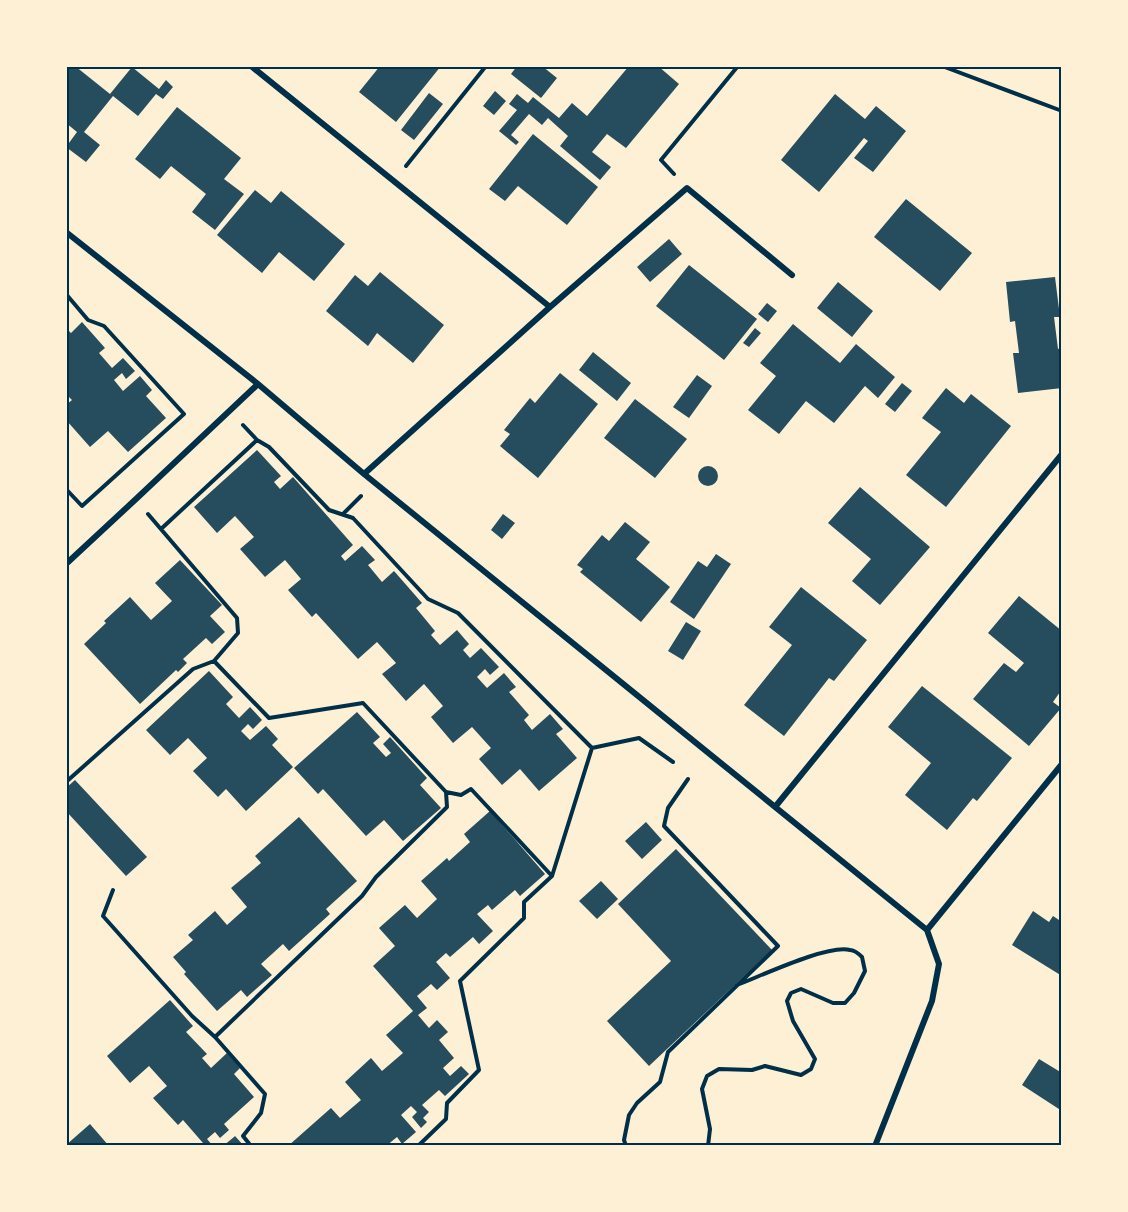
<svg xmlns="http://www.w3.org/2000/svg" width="1128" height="1212" viewBox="0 0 1128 1212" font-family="Manrope,sans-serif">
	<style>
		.building { fill: #264d5e }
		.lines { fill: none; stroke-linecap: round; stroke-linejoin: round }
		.path { stroke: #003049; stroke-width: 4 }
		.minor { stroke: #003049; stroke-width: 6 }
		.neatline { fill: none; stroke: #003049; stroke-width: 2 }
	</style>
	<rect width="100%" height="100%" fill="#fdf0d5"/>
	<!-- building -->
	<path class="building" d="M66,66H75L110,94L132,67L159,89L166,80L173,87L163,99L156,94L138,116L113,96L84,132L100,145L86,162L66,147L77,132L66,123Z
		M380,66H441L396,122L359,92Z
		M517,66H542L557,78L541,98L511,74Z
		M629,66H658L679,84L626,148L607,134L592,152L611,167L600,180L560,146L568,136L548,118L542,125L529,114L511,135L519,142L516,145L499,131L517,110L509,104L517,94L528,103L533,97L559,118L572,103L587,116Z
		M495,91L506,101L494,115L483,106Z
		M429,93L443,104L414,140L401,130Z
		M835,94L865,119L876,106L906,131L873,172L854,158L868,141L864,138L819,192L781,160Z
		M177,107L241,158L224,179L244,194L215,230L192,212L206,194L171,166L160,179L135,159Z
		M533,134L598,187L567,225L518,186L505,201L489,189Z
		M255,190L271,203L281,191L345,244L314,281L279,252L262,273L217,235Z
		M906,199L972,253L940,291L874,237Z
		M669,239L682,254L650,282L637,267Z
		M689,265L757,319L724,360L656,306Z
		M380,272L444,325L413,363L377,333L368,346L326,311L355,275L368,286Z
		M1055,277L1060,317H1054L1058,349L1062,348V388L1018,393L1013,353H1019L1015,321L1010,322L1006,282Z
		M838,282L873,311L852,337L817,308Z
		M767,303L777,311L768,322L758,314Z
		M82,322L105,348L99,353L112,368L123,358L135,371L126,379L122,373L114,380L123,391L140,376L152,390L146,396L166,418L128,452L108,431L90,447L67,421L69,419L66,415V405L72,400L66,394V328L71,333Z
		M793,324L840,363L856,344L895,377L878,398L865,386L834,423L806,401L779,434L748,410L776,376L760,363Z
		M755,328L761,333L749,347L743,343Z
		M593,352L631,383L617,401L579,370Z
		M560,373L598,404L538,478L500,446L510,434L504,430L530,398L535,403Z
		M697,375L712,386L689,418L673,407Z
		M902,383L912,391L895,412L885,404Z
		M946,388L964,403L971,394L1011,426L946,507L906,475L941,432L922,418Z
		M635,399L687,439L655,478L604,438Z
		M257,450L281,476L274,482L280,489L293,477L353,545L341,556L345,561L362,546L375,560L368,565L382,582L394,571L422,603L416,608L435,631L431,635L440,645L457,630L469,644L463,650L470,658L481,648L499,667L490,675L485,669L477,677L487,688L504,673L516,687L509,692L529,715L524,720L532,730L550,714L563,729L556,734L577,758L539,791L520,769L502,785L479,759L491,748L472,727L453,743L431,717L443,706L424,684L406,701L382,674L396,663L377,642L358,659L316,613L312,617L288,590L301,579L285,560L265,577L240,549L254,537L235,516L217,533L194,507Z
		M698 476a10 10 0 1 1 20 0a10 10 0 1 1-20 0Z
		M860,487L930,547L880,605L852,581L871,559L828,523Z
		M503,514L515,523L502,539L491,530Z
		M625,522L650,542L636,559L670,587L641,622L580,572L583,569L577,565L602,535L609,541Z
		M716,554L731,564L694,619L670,602L698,561L707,567Z
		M180,560L222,605L210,616L225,632L212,644L206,638L183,659L187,663L178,672L176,670L140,704L84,644L106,623L104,621L130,597L151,620L172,601L155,583Z
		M801,587L867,640L834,681L829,678L784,736L744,705L792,645L769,627Z
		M1019,596L1062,631V694L1060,692L1053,702L1061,708L1029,746L973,699L1004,663L1016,672L1024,663L988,633Z
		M686,622L701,631L683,660L668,651Z
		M209,671L233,697L226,704L239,718L250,707L262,720L253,729L248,724L241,731L250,740L266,726L278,739L272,745L293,767L246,811L226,789L218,797L193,771L207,758L188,738L170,755L146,730Z
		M922,686L1012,758L977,801L973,798L947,830L905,795L931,763L888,727Z
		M357,712L380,737L373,743L386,757L391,753L383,744L390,737L427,778L420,785L441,808L403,841L384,820L366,836L323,789L318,794L294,768Z
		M75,780L147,857L126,876L66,811V788Z
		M490,811L545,874L520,896L515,890L492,910L488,905L477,914L493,931L479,944L473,937L450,957L446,953L436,962L450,978L437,990L431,984L417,996L427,1008L418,1015L429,1028L437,1020L448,1032L439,1040L454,1058L443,1068L450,1076L461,1066L469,1074L445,1096L439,1090L422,1105L429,1112L423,1118L427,1122L421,1128L412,1117L417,1112L411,1106L401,1115L416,1132L402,1144L397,1137L386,1146H288L331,1108L340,1118L361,1100L345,1082L371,1058L382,1071L403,1053L386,1035L413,1011L373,966L395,946L379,928L405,905L417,918L437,899L421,881L447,858L449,861L470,842L464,834Z
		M299,817L357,881L326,909L330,914L289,951L283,944L261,964L272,975L247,997L241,990L217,1011L184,974L186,972L173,957L193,940L188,935L215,911L227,925L247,907L231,888L261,863L255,856Z
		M646,822L662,840L642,859L625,841Z
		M676,849L772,950L649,1066L607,1021L671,961L618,904Z
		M601,881L618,899L597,919L579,901Z
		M1033,911L1049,922L1053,916L1062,922V976L1012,945Z
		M170,1000L193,1026L186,1032L207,1054L202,1058L211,1068L227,1053L240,1068L234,1074L254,1097L224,1124L229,1130L220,1138L215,1132L207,1139L213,1146H200L203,1143L183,1120L178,1125L153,1098L167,1086L149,1066L130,1083L107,1056Z
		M1039,1059L1062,1073V1111L1022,1085Z
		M90,1124L109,1146H66V1145Z
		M235,1136L244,1146H223L234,1137Z"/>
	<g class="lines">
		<!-- path -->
		<path class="path" d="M942,66L1062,111
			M406,166L486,66
			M674,174L661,160L738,66
			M66,294L88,320L104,326L184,414L82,506L66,489
			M243,425L257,440
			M343,514L361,496
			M161,529L257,440L269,447L329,510L353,518L428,599L458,613L592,748L552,876L524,902V918L460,981L479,1070L447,1103L446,1119L418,1146
			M214,661L269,718L363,703L446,792L461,795L471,789L552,876
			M592,748L639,738L673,762
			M66,782L193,669L214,661L238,633L237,618L148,514
			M113,890L103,916L192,1016L215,1037L265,1094L261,1113L243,1136L251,1146
			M215,1037L362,896L376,877L447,807L446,792
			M626,1146L624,1140L629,1115L637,1103L660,1082L668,1052L778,946L664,826L668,808L688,779
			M708,1146L710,1129L702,1089L707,1076L719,1069L752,1070L765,1066L801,1075L811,1069L815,1059L793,1021L787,1001L791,993L801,989L833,1003H845L854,993L865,971L862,957C859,954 854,950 850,950C828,944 761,976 737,985"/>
		<!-- minor -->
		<path class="minor" d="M251,66L550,307
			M66,232L258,384L364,474L927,930L939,964L932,1001L875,1146
			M364,474L550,307L687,188L792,275
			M66,564L136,499L258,384
			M775,807L1062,454
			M927,930L1062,764"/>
	</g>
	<!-- border -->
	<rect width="1128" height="1212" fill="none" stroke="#fdf0d5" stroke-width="135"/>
	<rect x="68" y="68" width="992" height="1076" class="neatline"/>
</svg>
